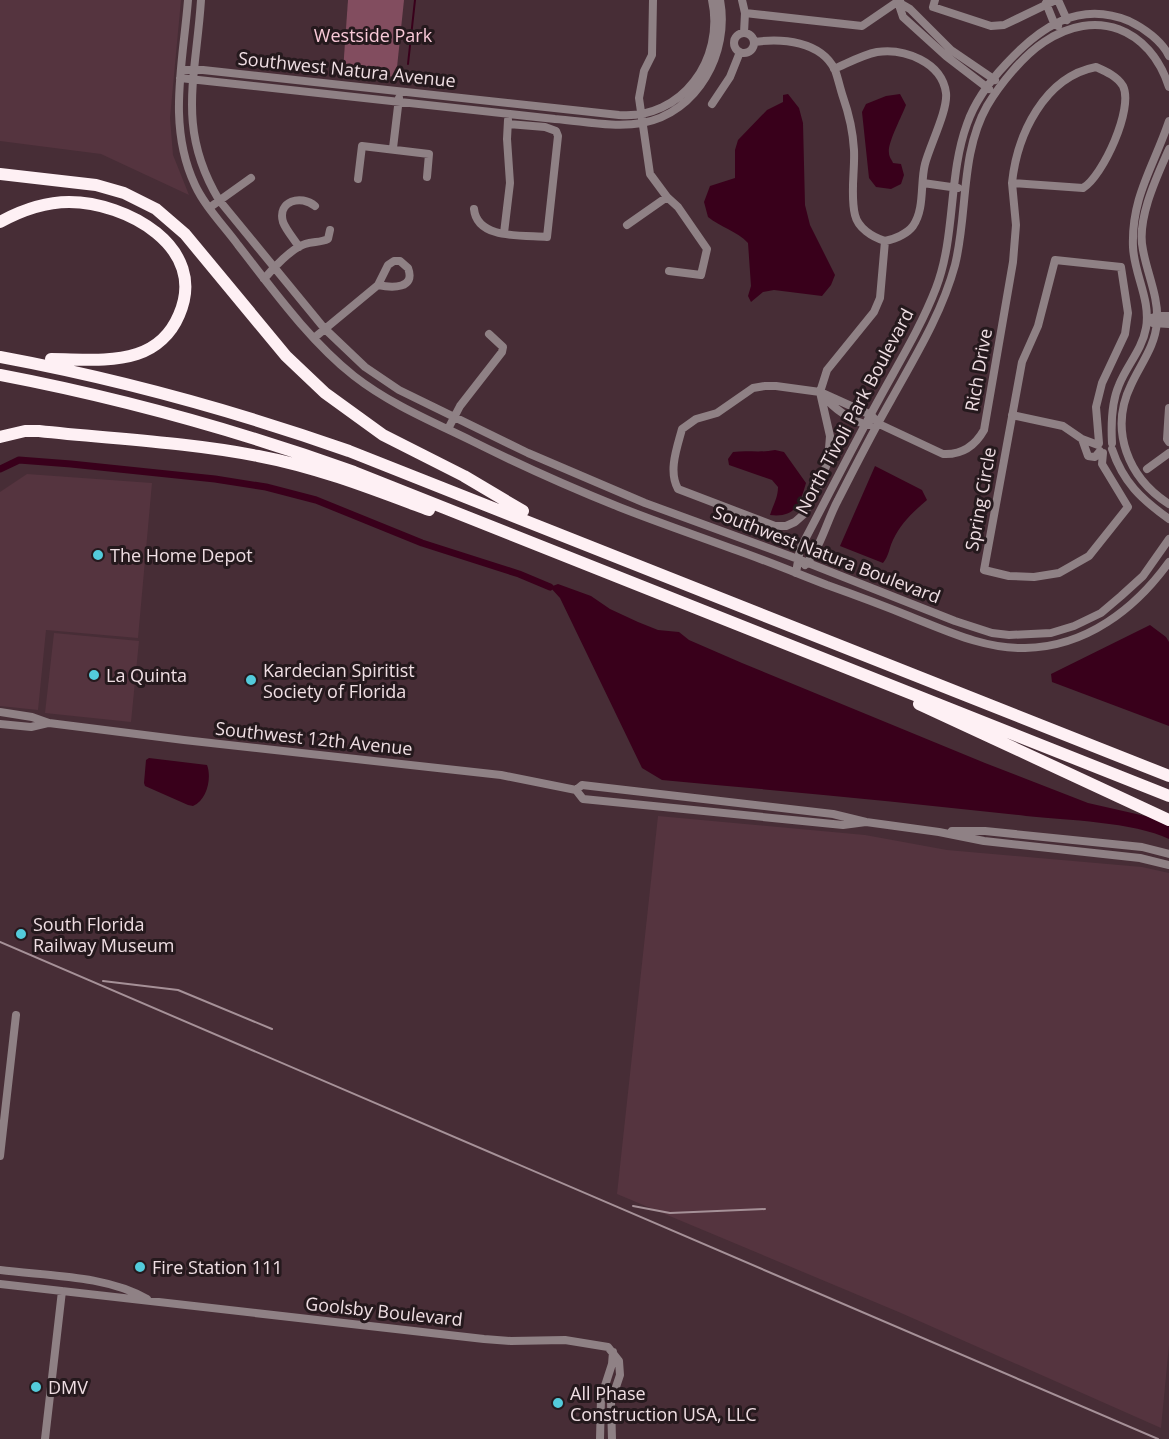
<svg xmlns="http://www.w3.org/2000/svg" width="1169" height="1439" viewBox="0 0 1169 1439" font-family="'Open Sans',sans-serif">
	<style>
		.built { fill: #55343f }
		.green { fill: #824d5f }
		.water { fill: #39001b }
		.lines { fill: none; stroke-linecap: round; stroke-linejoin: round }
		.stream { stroke: #39001b; stroke-width: 2 }
		.canal { stroke: #39001b; stroke-width: 7 }
		.minor { stroke: #8f8185; stroke-width: 8 }
		.highway { stroke: #fef0f4; stroke-width: 12 }
		.rail { stroke: #a69198; stroke-width: 2 }
		.poi-dot { fill: #53cbdb; stroke: #25191d; stroke-width: 2 }
		.labels { text-anchor: middle; dominant-baseline: central; stroke-width: 6; stroke-linejoin: round; paint-order: stroke }
		.park-label { font-size: 18px; fill: #facad9; stroke: #25191d }
		.street-label { font-size: 18px; fill: #efdee3; stroke: #25191d }
		.poi-label { font-size: 18px; fill: #efdee3; stroke: #25191d; text-anchor: start }
	</style>
	<rect width="100%" height="100%" fill="#472d36"/>
	<!-- built -->
	<path class="built" d="M0,0H181L170,118L173,155L189,195L101,154L0,141Z
		M27,474L152,483L138,638L46,630L38,710L0,706V492Z
		M54,633L139,641L131,722L45,713Z
		M658,816L865,835L947,850L1142,867L1169,873V1345L1161,1428L901,1313L617,1194Z"/>
	<!-- green -->
	<path class="green" d="M348,0H404L396,77L343,71Z"/>
	<!-- water -->
	<path class="water" d="M788,94L799,108L803,123L805,205L810,225L835,275L831,285L822,296L774,290L763,292L751,302L748,296L751,286L748,243C737,231 720,227 708,217L704,202L710,186L735,178V150L738,140L767,110L783,102V95Z
		M900,94L906,105C902,116 887,144 889,153C889,157 892,160 893,163L901,164L904,175L901,184L891,189L876,187L869,178L862,112L866,104L886,96Z
		M775,450L784,452L806,483C800,504 795,518 770,515C773,505 778,498 778,487L772,480L729,465L728,459L733,452C747,450 760,453 775,450Z
		M875,466L922,490L927,500C913,512 901,523 893,540C889,548 889,556 883,563L840,546Z
		M558,584L591,596L610,609L638,622L658,630L679,632L689,640L742,663L985,763L1088,803L1154,818L1169,825V839C1134,822 1066,820 1026,816C905,802 783,791 662,780L642,768L560,598L550,587Z
		M1150,625L1166,637L1169,642V726L1052,682L1051,674Z
		M149,758L207,765C212,778 207,800 193,806L188,805L145,786L144,783L146,760Z"/>
	<g class="lines">
		<!-- stream -->
		<path class="stream" d="M408,64L415,0"/>
		<!-- canal -->
		<path class="canal" d="M0,469L19,460L71,464L215,479L266,487L316,500L422,543L519,574L550,587"/>
		<!-- minor -->
		<path class="minor" d="M188,0C183,63 167,126 195,185C205,207 224,226 238,245C274,291 309,340 354,376C390,404 431,421 472,441C520,465 569,487 619,507C657,522 695,535 733,549C765,560 796,573 827,585C855,595 882,605 909,616C947,631 984,649 1025,648C1086,647 1135,609 1169,562
			M201,0C196,78 176,128 219,200L324,328L365,367L399,390L528,453L645,503L798,559L955,621L992,633L1009,635L1051,633L1074,626L1101,613L1121,596L1143,576L1169,539
			M742,0L745,13L744,33
			M935,0L933,7L991,26L1004,25L1056,0
			M1058,0L1067,20
			M898,2L903,17L946,56L989,89
			M898,2L910,9L951,50L995,80
			M1046,3L1054,23L1058,26
			M745,13L862,26L900,0
			M734 43a10 10 0 1 1 20 0a10 10 0 1 1-20 0Z
			M754,42C782,38 821,41 835,70C838,78 840,88 843,97C849,114 853,132 854,150C855,171 850,195 855,215C858,228 872,237 885,241
			M1096,67C1105,71 1117,76 1123,86C1134,108 1103,176 1083,188L1012,183C1017,135 1044,77 1096,67Z
			M834,69C848,63 862,55 877,52C904,48 942,62 946,93C948,110 930,145 925,164C920,183 925,209 913,226C907,234 894,239 885,241
			M181,70H203L619,115C682,120 725,59 712,0
			M180,78L555,119C583,121 614,128 642,123C698,113 730,52 720,0
			M712,104L730,77L740,52
			M393,148L399,98
			M1169,149C1157,176 1136,220 1143,250C1147,273 1159,298 1157,322C1155,347 1141,363 1131,385C1109,430 1128,478 1169,504
			M358,179L362,146L429,154L427,177
			M923,183L958,188
			M667,197L678,207L707,249L701,275L669,271
			M209,208L251,178
			M474,209C477,240 524,235 547,237L558,136L556,131L545,127L508,124
			M627,225L667,197L650,174L639,98L644,71L652,55L653,0
			M504,233L510,183L507,139L508,120
			M885,241L880,298L874,312L827,370L820,392L830,436L828,461L819,485L804,514L795,522L786,526H775L678,489C668,471 677,448 682,429L696,419L717,413L753,388L765,386H776L820,392L871,415L879,424L943,454C962,455 975,446 984,430L1013,262L1016,225L1012,183
			M299,247C294,239 286,230 283,222C277,201 301,194 315,206
			M264,279C273,268 292,248 305,244C313,241 320,243 328,239L330,230
			M1152,318L1157,316H1169
			M1153,323L1169,324
			M314,338L378,285L388,265L394,261H400L408,268C416,289 392,288 378,285
			M823,395C833,408 852,422 869,425
			M1169,408L1167,439L1169,442
			M1012,415L1063,426L1082,439L1098,445
			M448,429L460,406L502,352L503,347L489,334
			M1082,439L1088,456L1095,457L1100,451
			M1099,443L1096,407L1102,383L1125,334L1128,313L1121,267L1055,260L1038,326L1022,362L984,570L1009,576L1034,577L1059,573L1089,556L1128,507L1102,464L1103,453
			M1112,443C1111,424 1111,403 1119,385C1127,365 1142,350 1146,328C1151,300 1134,274 1133,247C1131,197 1154,166 1169,121
			M1112,449C1123,482 1141,499 1169,519
			M1147,469L1169,453
			M805,565C821,548 827,520 838,500C855,467 872,433 891,400C915,357 942,313 955,265C968,213 960,154 987,106C1000,84 1023,56 1044,42C1096,7 1150,28 1169,87
			M796,573L800,549C826,500 851,450 878,401C898,364 921,327 936,288C956,236 948,176 967,124C975,101 990,81 1006,64C1039,28 1078,0 1129,21C1144,28 1162,41 1169,56
			M0,712L32,717L49,723L184,740L501,775L576,790L583,799L843,825L866,822
			M0,724L31,727L48,723
			M576,790L582,785L833,814L866,822L939,832L984,841L1140,858L1169,865
			M952,831H985L1142,847L1169,854
			M0,1156L16,1015
			M0,1270C46,1276 106,1275 147,1299
			M0,1284L484,1339L511,1341L565,1340L608,1347L619,1361L620,1375L611,1402L612,1439
			M45,1439L62,1291
			M600,1439L601,1398L612,1364L613,1352"/>
		<!-- highway -->
		<path class="highway" d="M0,174L96,185L124,193L156,209L185,234L286,356L325,393L383,435L464,476L523,511
			M0,222C22,210 44,202 69,202C126,202 209,247 179,315C171,334 156,348 137,354C109,363 79,359 51,359
			M0,357C119,379 235,411 349,451L1169,776
			M0,375C121,398 239,431 354,472L1169,796
			M0,437L25,431H39C112,439 186,442 258,456C317,467 373,489 429,510
			M919,704L1169,820"/>
		<!-- rail -->
		<path class="rail" d="M0,942L1158,1439
			M103,981L178,990L272,1029
			M633,1206L670,1213L765,1209"/>
	</g>
	<!-- markers -->
	<g class="poi-dot">
		<circle cx="98" cy="555" r="6"/>
		<circle cx="94" cy="675" r="6"/>
		<circle cx="251" cy="680" r="6"/>
		<circle cx="21" cy="934" r="6"/>
		<circle cx="140" cy="1267" r="6"/>
		<circle cx="36" cy="1387" r="6"/>
		<circle cx="558" cy="1403" r="6"/>
	</g>
	<g class="labels">
		<!-- park labels -->
		<g class="park-label">
			<text x="373" y="35">Westside Park</text>
		</g>
		<!-- street labels -->
		<g class="street-label">
			<text transform="translate(347 69) rotate(6)">Southwest Natura Avenue</text>
			<text transform="translate(978 370) rotate(-80)">Rich Drive</text>
			<text transform="translate(854 411) rotate(-62)">North Tivoli Park Boulevard</text>
			<text transform="translate(980 499) rotate(-80)">Spring Circle</text>
			<text transform="translate(827 554) rotate(21)">Southwest Natura Boulevard</text>
			<text transform="translate(314 738) rotate(6)">Southwest 12th Avenue</text>
			<text transform="translate(384 1311) rotate(6)">Goolsby Boulevard</text>
		</g>
		<!-- poi labels -->
		<g class="poi-label">
			<text x="110" y="555">The Home Depot</text>
			<text x="263" y="670">Kardecian Spiritist<tspan x="263" dy="21">Society of Florida</tspan></text>
			<text x="106" y="675">La Quinta</text>
			<text x="33" y="924">South Florida<tspan x="33" dy="21">Railway Museum</tspan></text>
			<text x="152" y="1267">Fire Station 111</text>
			<text x="48" y="1387">DMV</text>
			<text x="570" y="1393">All Phase<tspan x="570" dy="21">Construction USA, LLC</tspan></text>
		</g>
	</g>
</svg>
